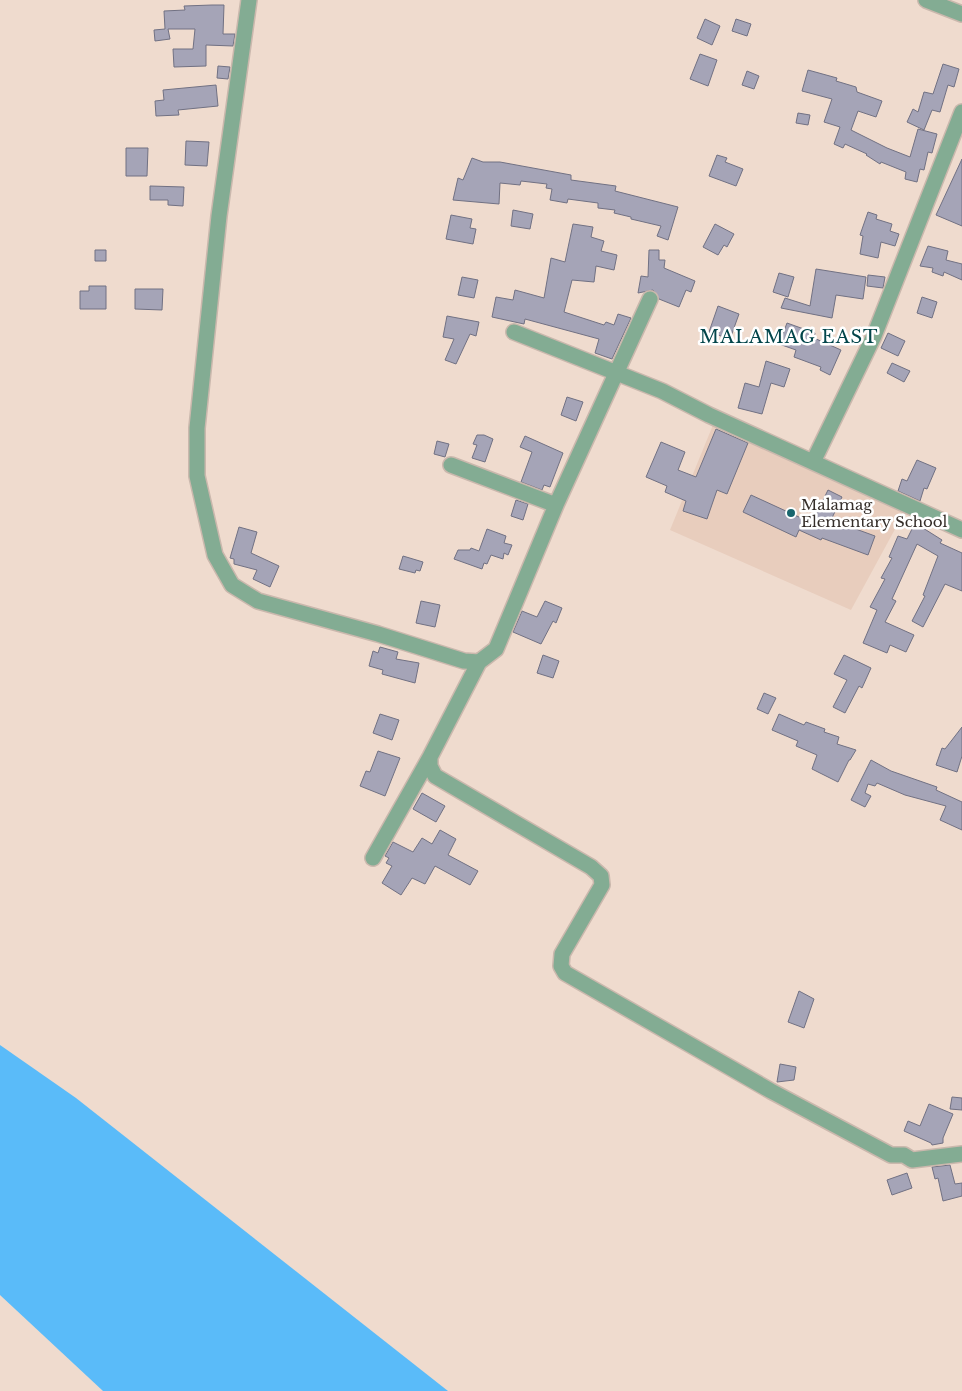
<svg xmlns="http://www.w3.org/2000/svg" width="962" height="1391" viewBox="0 0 962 1391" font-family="'Libre Baskerville',serif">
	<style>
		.built { fill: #e8cdbd }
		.water { fill: #5abbf9 }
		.building { fill: #a5a4b7; stroke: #717183 }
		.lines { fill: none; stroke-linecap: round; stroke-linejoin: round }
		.minor-casing { stroke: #cab8ad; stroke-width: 18 }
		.minor { stroke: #83ac93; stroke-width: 15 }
		.poi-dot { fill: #19666d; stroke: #fff; stroke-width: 2 }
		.labels { text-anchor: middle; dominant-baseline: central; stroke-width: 5; stroke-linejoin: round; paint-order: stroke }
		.poi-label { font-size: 15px; fill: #352e29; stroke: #fff; text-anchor: start }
		.quarter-label { font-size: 18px; letter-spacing: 1px; fill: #02454a; stroke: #fff }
	</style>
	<rect width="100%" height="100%" fill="#efdbce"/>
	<!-- built -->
	<path class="built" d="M713,425L906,509L851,610L670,530Z"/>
	<!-- water -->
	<path class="water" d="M0,1045L76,1098L448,1391H103L0,1295Z"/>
	<!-- building -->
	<path class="building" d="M212,5H224L223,34H235L233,46L206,45V66L174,67L173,49H193L195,29H168L170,39L155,41L154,30L165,29L164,11L185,10L184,6Z
		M705,19L720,26L712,45L697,38Z
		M736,19L751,24L747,36L732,31Z
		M700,54L717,60L708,86L690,79Z
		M943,64L959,69L954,87L948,85L940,112L932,110L924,130L907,122L913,109L918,112L924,92L933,94Z
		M218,66L230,67L228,79L217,78Z
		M808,70L837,78L836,81L856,87L857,92L882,101L876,117L858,111L851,130L887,148L910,157L918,129L937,134L932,153L928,152L924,170L920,169L917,182L905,179L906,172L881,162L880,164L866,155L867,154L845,144L843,148L834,144L840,127L824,122L832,99L802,91Z
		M747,71L759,76L754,89L742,85Z
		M216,85L218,106L178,110L179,115L156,116L155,101L164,100L163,90Z
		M798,113L810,115L808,125L796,123Z
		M186,141L209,142L207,166L185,165Z
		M126,148H148L147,176H126Z
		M717,155L727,158L725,162L743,169L736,186L709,176Z
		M472,158L483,162H500L571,175V180L616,186L615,191L678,207L668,240L657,236L661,226L631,219V217L614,213L615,210L598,208V203L568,199L567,203L550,200L552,189L546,188L547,184L521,181L520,185L500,183L499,204L453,200L458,178L463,180Z
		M962,159V226L936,215Z
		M150,186L184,187L183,206L168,205V200H150Z
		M513,210L533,214L530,229L511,226Z
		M868,212L877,215L876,219L892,224L890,231L899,234L895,246L881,242L878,258L860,254L863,236L860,235Z
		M451,215L472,219L470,228L476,229L473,244L446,239Z
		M573,224L593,227L591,237L604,241L601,251L617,255L614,270L596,266L594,282L572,280L564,312L604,325L606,322L614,325L618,314L631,318L612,359L595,353L599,339L525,319L524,324L492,317L496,297L513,300L515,290L544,298L551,258L565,262Z
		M715,224L734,234L727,247L724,245L718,255L703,247Z
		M928,246L948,251L946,260L962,264V280L944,272L943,276L932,272L933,268L920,266Z
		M95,250H106V261H95Z
		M649,250H659V260H665L664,268L695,281L691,292L686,290L679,307L659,299L653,290L638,293L641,276L648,277Z
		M816,269L866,277L863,299L836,295L832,318L781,308L785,298L810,306Z
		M779,273L794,277L788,297L773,292Z
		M868,275L885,277L883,288L867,286Z
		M462,277L478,280L474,298L458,295Z
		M89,286H106V309H80V291H89Z
		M135,289H163L162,310L135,309Z
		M922,297L937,302L932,318L917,313Z
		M718,306L739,314L730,339L709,332Z
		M447,316L479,322L476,336L470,334L456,364L445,360L454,339L443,337Z
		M787,323L815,333L814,338L841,350L830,375L820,370L821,367L794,357L796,350L779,344Z
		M888,333L905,341L898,356L881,348Z
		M766,361L790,369L784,387L771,383L762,414L738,408L745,383L759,387Z
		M892,363L910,371L904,382L887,373Z
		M567,397L583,402L576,421L561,415Z
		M716,429L748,443L727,494L717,490L707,519L683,511L686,501L665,492L667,486L646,477L661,442L685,452L678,470L696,477Z
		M477,435H484L493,439L485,462L472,458L477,445L473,444Z
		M525,436L563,453L550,487L544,485L542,490L521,482L532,452L520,447Z
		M437,441L449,444L445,457L434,454Z
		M917,460L936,468L927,489L924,488L920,501L898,491L902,479L907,481Z
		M828,490L842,497L831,520L875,536L868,555L822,538L821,540L799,530L796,537L743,512L751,495L812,523Z
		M516,500L528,504L523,520L511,516Z
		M915,523L942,540L940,543L962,553V591L945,584L923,627L912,621L925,596L923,595L938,556L917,544L892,599L896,601L885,622L914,635L906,652L890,645L887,653L863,643L877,610L870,607L885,579L881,578L892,558L889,557L898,536L907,539Z
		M239,527L257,532L251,553L279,566L270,587L253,579L257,570L234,564V559L230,558Z
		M487,529L506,536L504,543L512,545L508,555L504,553L503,559L491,555L487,564L484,563L482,569L454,559L458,550H470L471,548L479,551Z
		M403,556L423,562L420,571L416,570L415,573L399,569Z
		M421,601L440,605L435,627L416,623Z
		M545,601L562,608L556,623L553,621L541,644L513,632L522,611L537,617Z
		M380,647L398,652L396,659L419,663L415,683L382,674L383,670L369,666L373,651L378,653Z
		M543,655L559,661L553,678L537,673Z
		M844,655L871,668L862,688L859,686L845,713L833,707L847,680L834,674Z
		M764,693L776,698L768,714L757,709Z
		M380,714L399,720L392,740L373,733Z
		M779,714L804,725L806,722L825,729L824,732L839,737L837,744L856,750L850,760H849L838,782L812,769L817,755L796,746L798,741L772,730Z
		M962,727V756L957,772L936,765L942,748L945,749Z
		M378,751L400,758L385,796L360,786L366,771L370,772Z
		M871,760L891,771L937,787L936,790L962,802V830L940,820L946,806L905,795L877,783L875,786L868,784L865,793L871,796L865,807L851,800Z
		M422,793L445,806L436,822L413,809Z
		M440,830L456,839L448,855L478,871L470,885L435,866L425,884L412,878L401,895L382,883L392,866L386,863L389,858L385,856L393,842L413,852L422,838L432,844Z
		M799,991L814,999L804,1028L788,1022Z
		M780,1064L796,1067L794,1080L777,1082Z
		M952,1097L962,1098V1110L950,1109Z
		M929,1104L953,1114L943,1138V1143L932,1145L931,1143L904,1131L908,1121L920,1126Z
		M950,1165L955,1184L962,1183V1196L943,1201L938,1178L935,1179L932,1167Z
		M907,1173L912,1188L892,1195L887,1180Z"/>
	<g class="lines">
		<defs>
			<path id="minor" d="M249,0L219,216L197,428V476L215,555L232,585L258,601L378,634L464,661L479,662L496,649L556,505L650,299
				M926,0L962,14
				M514,332L662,391L709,415L962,530
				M813,462L874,336L962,112
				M451,465L556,505
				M430,757V766L435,776L591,867L601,876L602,885L562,954L561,966L565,973L771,1091L891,1155H904L912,1160L962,1154
				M373,858L430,757L479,662"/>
		</defs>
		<!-- minor casing -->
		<use href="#minor" class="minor-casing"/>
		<!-- minor -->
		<use href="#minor" class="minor"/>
	</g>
	<!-- markers -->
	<circle class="poi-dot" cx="791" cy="513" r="5"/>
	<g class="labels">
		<!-- poi labels -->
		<g class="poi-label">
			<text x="801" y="504">Malamag<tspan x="801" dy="17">Elementary School</tspan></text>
		</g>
		<!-- quarter labels -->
		<g class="quarter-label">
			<text x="789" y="337">MALAMAG EAST</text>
		</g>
	</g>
</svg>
